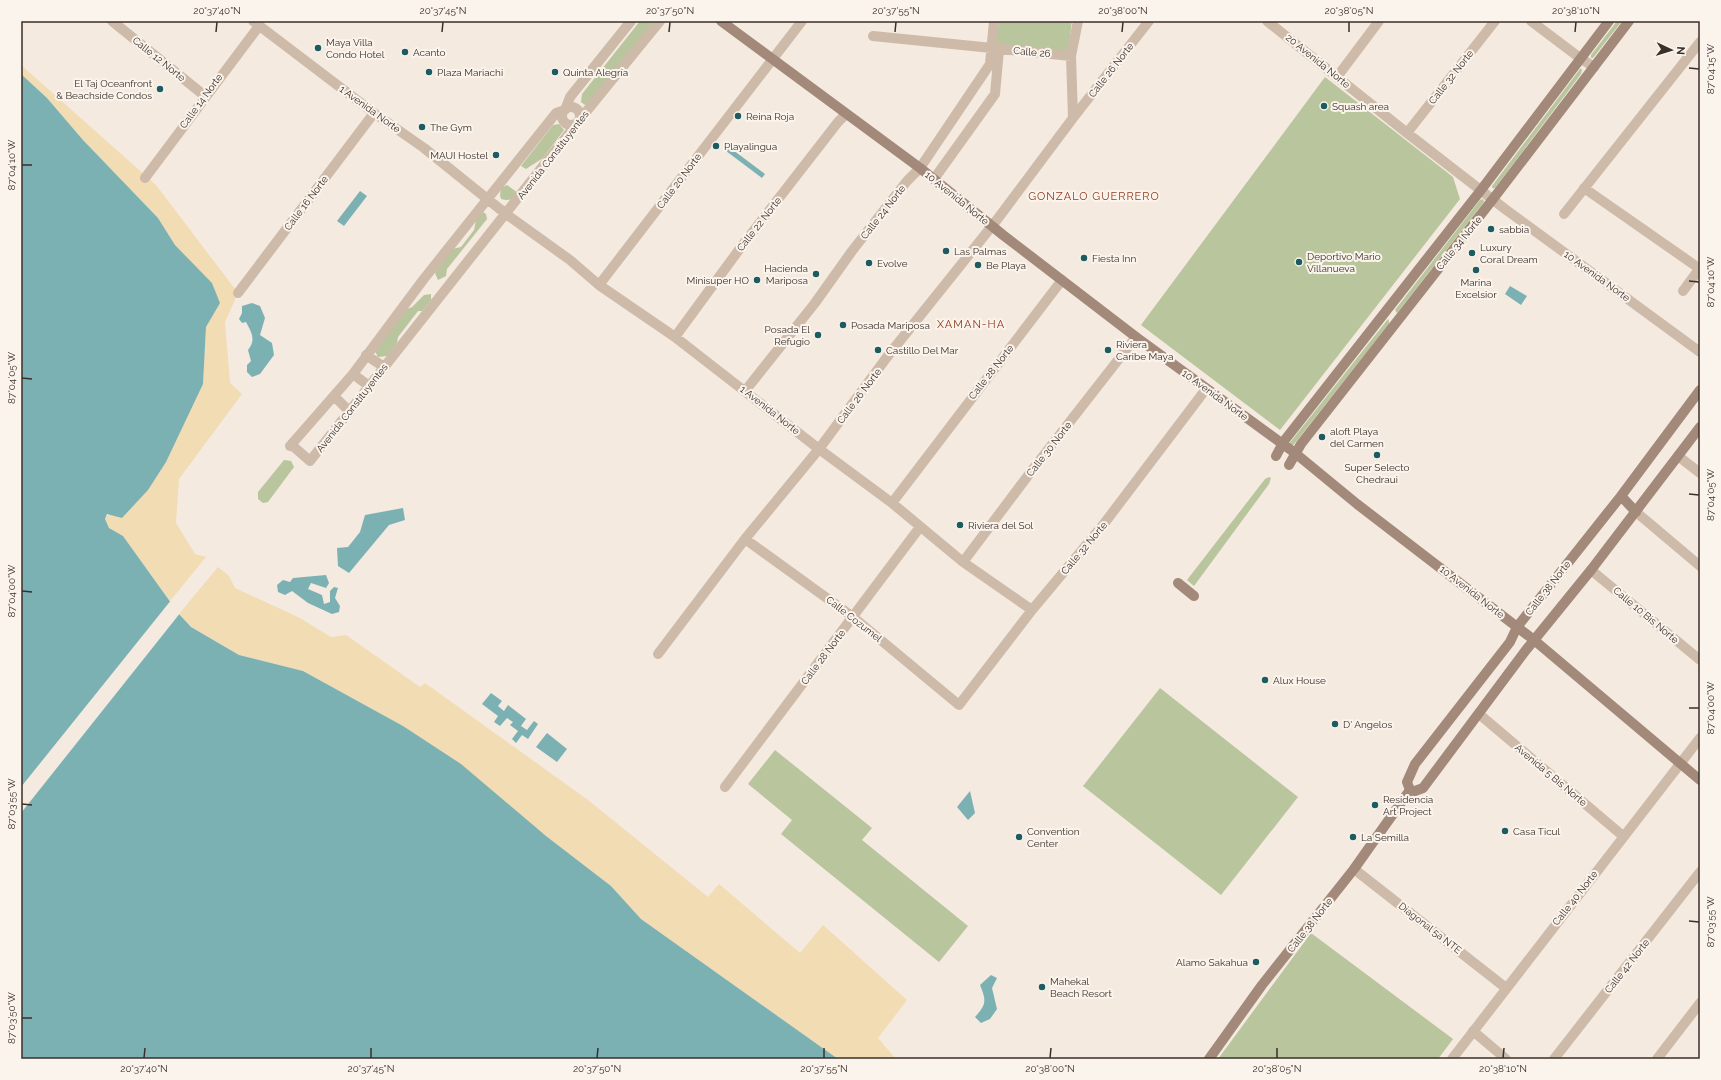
<svg xmlns="http://www.w3.org/2000/svg" width="1721" height="1080" viewBox="0 0 1721 1080" font-family="Raleway,sans-serif">
	<style>
		.green { fill: #b8c59d }
		.sand { fill: #f1dcb4 }
		.water { fill: #7cb1b4 }
		.pier { fill: #f4eadf }
		.lines { fill: none; stroke-linecap: round; stroke-linejoin: round }
		.street { stroke: #cebaa9; stroke-width: 10 }
		.secondary { stroke: #a2897a; stroke-width: 10 }
		.ticks { fill: none; stroke: #3b2f2a; stroke-width: 1.5 }
		.poi-dot { fill: #1c5b60; stroke: #fbf4ec; stroke-width: 1.5 }
		.labels { text-anchor: middle; dominant-baseline: central; stroke-width: 4; stroke-linejoin: round; paint-order: stroke }
		.poi-label { font-size: 10px; fill: #3b2f2a; stroke: #fbf4ec; text-anchor: start }
		.street-label { font-size: 10px; fill: #3b2f2a; stroke: #fbf4ec }
		.neighbourhood-label { font-size: 11px; letter-spacing: 1px; fill: #8f391d; stroke: #fbf4ec }
		.neatline { fill: none; stroke: #3b2f2a; stroke-width: 1.5 }
		.ticks-label { font-size: 10px; text-anchor: middle; fill: #3b2f2a }
	</style>
	<rect width="100%" height="100%" fill="#f4eadf"/>
	<!-- green -->
	<path class="green" d="M640,21H654L592,100L585,105L581,102L582,94Z
		M999,21H1072L1068,52L996,45Z
		M1617,21H1622L1593,58H1591V55Z
		M1580,69H1582L1581,74L1495,188H1492V186Z
		M1325,77L1453,177L1460,199L1280,430L1141,325Z
		M559,124L564,130L543,158L526,169L521,166L553,125Z
		M507,185L518,193C513,200 509,201 501,199L500,195L501,188Z
		M1483,199L1484,202L1397,313L1395,310L1480,200Z
		M483,212L486,214L487,219L447,269L446,276L438,280L435,273L452,249L461,247L474,230L476,220Z
		M431,294V300L422,311H418L398,337L397,343L387,356L378,357L375,351L402,311L412,307L424,295Z
		M1388,319L1389,321V324L1291,448L1288,445Z
		M284,460L291,461L294,467L268,502L263,503L258,499V492Z
		M1269,477L1271,478L1269,484L1194,586L1187,580L1265,479Z
		M1160,688L1298,797L1221,895L1083,786Z
		M775,750L872,828L862,840L968,926L939,962L781,834L792,820L748,784Z
		M1311,933L1453,1039L1438,1059H1218Z"/>
	<!-- sand -->
	<path class="sand" d="M21,65L156,185L238,293L225,322L230,383L242,394L179,479L176,523L195,554L206,557L170,601L123,536L109,528L105,519L203,384L206,327L219,302L212,283L175,245L158,218L83,140L47,98L21,74Z
		M218,567L229,576L235,588L300,618L331,637L346,635L420,687L425,683L588,800L708,897L719,884L800,953L823,925L907,1000L878,1038L896,1059H838L641,919L611,886L403,726L303,671L239,655L191,627L179,614Z"/>
	<!-- water -->
	<path class="water" d="M21,74L47,98L83,140L158,218L175,245L212,283L220,303L206,327L203,384L166,462L148,490L122,518L107,514L105,519L109,528L123,536L179,614L191,627L239,655L303,671L403,726L461,764L546,836L611,886L641,919L838,1059H21Z
		M729,147L765,174L762,178L726,151Z
		M360,191L367,196L344,226L337,221Z
		M1510,286L1527,296L1521,305L1505,294Z
		M252,303L260,306L265,318L260,335L272,343L274,355L260,374L252,377L247,372V365L251,361L248,350C256,340 252,333 246,322L242,323L239,319L242,313V306Z
		M403,508L405,520L389,525L349,573L338,566L337,548L348,547L360,532L365,515Z
		M326,575L329,583L326,588L311,583L308,589L322,595L324,604L330,602V591L334,587L338,588L335,598L340,606L339,612L332,614L308,603L292,591L285,595L278,592L277,585L283,580L290,582L293,578Z
		M491,693L502,701L498,706L504,711L508,705L526,719L521,726L527,730L534,721L538,724L528,739L522,735L516,743L512,739L518,731L510,725L513,722L507,718L500,726L494,722L498,716L482,704Z
		M547,733L567,749L557,762L536,747Z
		M970,791L975,813L968,820L957,807Z
		M991,975L997,978L992,988L997,1009L990,1019L981,1023L975,1017C987,1004 986,1000 980,985Z"/>
	<!-- pier -->
	<path class="pier" d="M172,599L181,612L21,813V787Z"/>
	<g class="lines">
		<!-- street -->
		<path class="street" d="M112,21L205,96
			M253,21L374,113L424,148L506,214L570,260L599,285L675,337L819,449L892,503L963,562L1032,610
			M631,21L570,97L565,110L556,113L423,280L353,374L290,446L294,447L310,461L577,123L660,21
			M1267,21L1407,133L1505,209L1700,352
			M1531,21L1580,58L1594,67
			M873,36L1071,56
			M1337,77L1379,21
			M562 116a9 9 0 1 1 18 0a9 9 0 1 1-18 0Z
			M1073,118L1071,56L1078,21
			M1407,133L1495,21
			M145,178L259,26
			M934,179L995,94L999,50
			M1584,188L1700,269
			M1564,214L1700,42
			M599,285L802,21
			M1683,291L1700,268
			M238,293L374,113
			M675,337L741,247L838,122L846,114
			M366,355L384,367
			M353,374L369,386
			M745,391L815,303L852,251L907,181L920,168L990,64L994,21
			M334,396L350,412
			M1678,456L1700,473
			M892,503L1062,280
			M1636,512L1700,566
			M745,539L853,617L959,705L1032,610L1103,525L1206,389
			M963,562L1033,469L1136,337
			M1591,570L1700,660
			M658,654L745,539L819,449L887,357L996,221L1073,118L1149,21
			M1479,714L1623,836
			M725,787L920,527
			M1354,869L1506,988
			M1473,1031L1506,1059
			M1452,1059L1700,738
			M1554,1059L1700,872
			M1657,1059L1700,1003"/>
		<!-- secondary -->
		<path class="secondary" d="M721,21L920,168L1003,235L1136,337L1295,453L1357,504L1534,640L1700,780
			M1276,456L1284,441L1481,190L1609,21
			M1289,465L1301,444L1493,199L1629,21
			M1621,496L1636,512
			M1178,583L1194,596
			M1410,790L1407,782L1415,764L1510,642L1517,627L1621,496L1700,390
			M1410,790L1415,791L1423,788L1526,650L1591,570L1700,427
			M1209,1059L1262,985L1354,869L1410,790"/>
	</g>
	<!-- ticks -->
	<path class="ticks" d="M216,32L217,22M442,32L443,22M669,32L670,22M895,32L896,22M1122,32L1123,22M1349,32V22M1575,32L1576,22M1689,68L1699,69M22,165H32M1689,281L1699,282M22,378L32,379M1689,494L1699,495M22,591L32,592M1689,708H1699M22,804L32,805M1689,921L1699,922M22,1018H32M144,1058L145,1048M371,1058V1048M597,1058L598,1048M824,1058V1048M1050,1058L1051,1048M1277,1058V1048M1503,1058L1504,1048"/>
	<!-- markers -->
	<g class="poi-dot">
		<circle cx="318" cy="48" r="4"/>
		<circle cx="405" cy="52" r="4"/>
		<circle cx="429" cy="72" r="4"/>
		<circle cx="555" cy="72" r="4"/>
		<circle cx="160" cy="89" r="4"/>
		<circle cx="1324" cy="106" r="4"/>
		<circle cx="738" cy="116" r="4"/>
		<circle cx="422" cy="127" r="4"/>
		<circle cx="716" cy="146" r="4"/>
		<circle cx="496" cy="155" r="4"/>
		<circle cx="1491" cy="229" r="4"/>
		<circle cx="946" cy="251" r="4"/>
		<circle cx="1472" cy="253" r="4"/>
		<circle cx="1084" cy="258" r="4"/>
		<circle cx="1299" cy="262" r="4"/>
		<circle cx="869" cy="263" r="4"/>
		<circle cx="978" cy="265" r="4"/>
		<circle cx="1476" cy="270" r="4"/>
		<circle cx="816" cy="274" r="4"/>
		<circle cx="757" cy="280" r="4"/>
		<circle cx="843" cy="325" r="4"/>
		<circle cx="818" cy="335" r="4"/>
		<circle cx="878" cy="350" r="4"/>
		<circle cx="1108" cy="350" r="4"/>
		<circle cx="1322" cy="437" r="4"/>
		<circle cx="1377" cy="455" r="4"/>
		<circle cx="960" cy="525" r="4"/>
		<circle cx="1265" cy="680" r="4"/>
		<circle cx="1335" cy="724" r="4"/>
		<circle cx="1375" cy="805" r="4"/>
		<circle cx="1505" cy="831" r="4"/>
		<circle cx="1019" cy="837" r="4"/>
		<circle cx="1353" cy="837" r="4"/>
		<circle cx="1256" cy="962" r="4"/>
		<circle cx="1042" cy="987" r="4"/>
	</g>
	<g class="labels">
		<!-- poi labels -->
		<g class="poi-label">
			<text x="326" y="42">Maya Villa<tspan x="326" dy="12">Condo Hotel</tspan></text>
			<text x="413" y="52">Acanto</text>
			<text x="437" y="72">Plaza Mariachi</text>
			<text x="563" y="72">Quinta Alegría</text>
			<text x="152" y="83" text-anchor="end">El Taj Oceanfront<tspan x="152" dy="12">&amp; Beachside Condos</tspan></text>
			<text x="1332" y="106">Squash area</text>
			<text x="746" y="116">Reina Roja</text>
			<text x="430" y="127">The Gym</text>
			<text x="724" y="146">Playalingua</text>
			<text x="488" y="155" text-anchor="end">MAUI Hostel</text>
			<text x="1499" y="229">sabbia</text>
			<text x="1480" y="247">Luxury<tspan x="1480" dy="12">Coral Dream</tspan></text>
			<text x="954" y="251">Las Palmas</text>
			<text x="1307" y="256">Deportivo Mario<tspan x="1307" dy="12">Villanueva</tspan></text>
			<text x="1092" y="258">Fiesta Inn</text>
			<text x="877" y="263">Evolve</text>
			<text x="986" y="265">Be Playa</text>
			<text x="808" y="268" text-anchor="end">Hacienda<tspan x="808" dy="12">Mariposa</tspan></text>
			<text x="749" y="280" text-anchor="end">Minisuper HO</text>
			<text x="1476" y="282" text-anchor="middle">Marina<tspan x="1476" dy="12">Excelsior</tspan></text>
			<text x="851" y="325">Posada Mariposa</text>
			<text x="810" y="329" text-anchor="end">Posada El<tspan x="810" dy="12">Refugio</tspan></text>
			<text x="1116" y="344">Riviera<tspan x="1116" dy="12">Caribe Maya</tspan></text>
			<text x="886" y="350">Castillo Del Mar</text>
			<text x="1330" y="431">aloft Playa<tspan x="1330" dy="12">del Carmen</tspan></text>
			<text x="1377" y="467" text-anchor="middle">Super Selecto<tspan x="1377" dy="12">Chedraui</tspan></text>
			<text x="968" y="525">Riviera del Sol</text>
			<text x="1273" y="680">Alux House</text>
			<text x="1343" y="724">D' Angelos</text>
			<text x="1383" y="799">Residencia<tspan x="1383" dy="12">Art Project</tspan></text>
			<text x="1027" y="831">Convention<tspan x="1027" dy="12">Center</tspan></text>
			<text x="1513" y="831">Casa Ticul</text>
			<text x="1361" y="837">La Semilla</text>
			<text x="1248" y="962" text-anchor="end">Alamo Sakahua</text>
			<text x="1050" y="981">Mahekal<tspan x="1050" dy="12">Beach Resort</tspan></text>
		</g>
		<!-- street labels -->
		<g class="street-label">
			<text transform="translate(1032 52) rotate(5)">Calle 26</text>
			<text transform="translate(159 59) rotate(39)">Calle 12 Norte</text>
			<text transform="translate(1318 61) rotate(39)">20 Avenida Norte</text>
			<text transform="translate(1111 70) rotate(-52)">Calle 26 Norte</text>
			<text transform="translate(1451 77) rotate(-52)">Calle 32 Norte</text>
			<text transform="translate(201 101) rotate(-54)">Calle 14 Norte</text>
			<text transform="translate(370 109) rotate(36)">1 Avenida Norte</text>
			<text transform="translate(553 155) rotate(-52)">Avenida Constituyentes</text>
			<text transform="translate(679 181) rotate(-53)">Calle 20 Norte</text>
			<text transform="translate(957 198) rotate(39)">10 Avenida Norte</text>
			<text transform="translate(306 203) rotate(-53)">Calle 16 Norte</text>
			<text transform="translate(883 212) rotate(-52)">Calle 24 Norte</text>
			<text transform="translate(759 224) rotate(-52)">Calle 22 Norte</text>
			<text transform="translate(1459 243) rotate(-51)">Calle 34 Norte</text>
			<text transform="translate(1597 276) rotate(36)">10 Avenida Norte</text>
			<text transform="translate(991 372) rotate(-52)">Calle 28 Norte</text>
			<text transform="translate(1215 395) rotate(36)">10 Avenida Norte</text>
			<text transform="translate(859 396) rotate(-53)">Calle 26 Norte</text>
			<text transform="translate(352 408) rotate(-52)">Avenida Constituyentes</text>
			<text transform="translate(770 410) rotate(38)">1 Avenida Norte</text>
			<text transform="translate(1049 449) rotate(-52)">Calle 30 Norte</text>
			<text transform="translate(1084 548) rotate(-50)">Calle 32 Norte</text>
			<text transform="translate(1548 588) rotate(-52)">Calle 38 Norte</text>
			<text transform="translate(1472 592) rotate(38)">10 Avenida Norte</text>
			<text transform="translate(1646 615) rotate(40)">Calle 10 Bis Norte</text>
			<text transform="translate(854 619) rotate(38)">Calle Cozumel</text>
			<text transform="translate(823 657) rotate(-53)">Calle 28 Norte</text>
			<text transform="translate(1551 775) rotate(40)">Avenida 5 Bis Norte</text>
			<text transform="translate(1575 898) rotate(-52)">Calle 40 Norte</text>
			<text transform="translate(1310 925) rotate(-52)">Calle 38 Norte</text>
			<text transform="translate(1430 928) rotate(38)">Diagonal 5a NTE</text>
			<text transform="translate(1627 966) rotate(-52)">Calle 42 Norte</text>
		</g>
		<!-- neighbourhood labels -->
		<g class="neighbourhood-label">
			<text x="1094" y="196">GONZALO GUERRERO</text>
			<text x="971" y="324">XAMAN-HA</text>
		</g>
	</g>
	<!-- border -->
	<rect width="1721" height="1080" fill="none" stroke="#fbf4ec" stroke-width="44"/>
	<!-- north arrow -->
	<g transform="translate(1671 50) rotate(94)" stroke="#fbf4ec" stroke-width="3" paint-order="stroke">
	<path d="M0-3L7 15L0 10L-7 15Z" fill="#3b2f2a"/>
	<text y="-6" font-size="11" font-weight="bold" text-anchor="middle" fill="#3b2f2a">N</text>
	</g>
	<rect x="22" y="22" width="1677" height="1036" class="neatline"/>
	<g class="ticks-label">
		<text x="217" y="14">20°37'40"N</text>
		<text x="443" y="14">20°37'45"N</text>
		<text x="670" y="14">20°37'50"N</text>
		<text x="896" y="14">20°37'55"N</text>
		<text x="1123" y="14">20°38'00"N</text>
		<text x="1349" y="14">20°38'05"N</text>
		<text x="1576" y="14">20°38'10"N</text>
		<text transform="translate(1710 69) rotate(-90)" y="4">87°04'15"W</text>
		<text transform="translate(11 165) rotate(-90)" y="4">87°04'10"W</text>
		<text transform="translate(1710 282) rotate(-90)" y="4">87°04'10"W</text>
		<text transform="translate(11 378) rotate(-90)" y="4">87°04'05"W</text>
		<text transform="translate(1710 495) rotate(-90)" y="4">87°04'05"W</text>
		<text transform="translate(11 591) rotate(-90)" y="4">87°04'00"W</text>
		<text transform="translate(1710 708) rotate(-90)" y="4">87°04'00"W</text>
		<text transform="translate(11 804) rotate(-90)" y="4">87°03'55"W</text>
		<text transform="translate(1710 922) rotate(-90)" y="4">87°03'55"W</text>
		<text transform="translate(11 1018) rotate(-90)" y="4">87°03'50"W</text>
		<text x="144" y="1072">20°37'40"N</text>
		<text x="371" y="1072">20°37'45"N</text>
		<text x="597" y="1072">20°37'50"N</text>
		<text x="824" y="1072">20°37'55"N</text>
		<text x="1050" y="1072">20°38'00"N</text>
		<text x="1277" y="1072">20°38'05"N</text>
		<text x="1503" y="1072">20°38'10"N</text>
	</g>
</svg>
